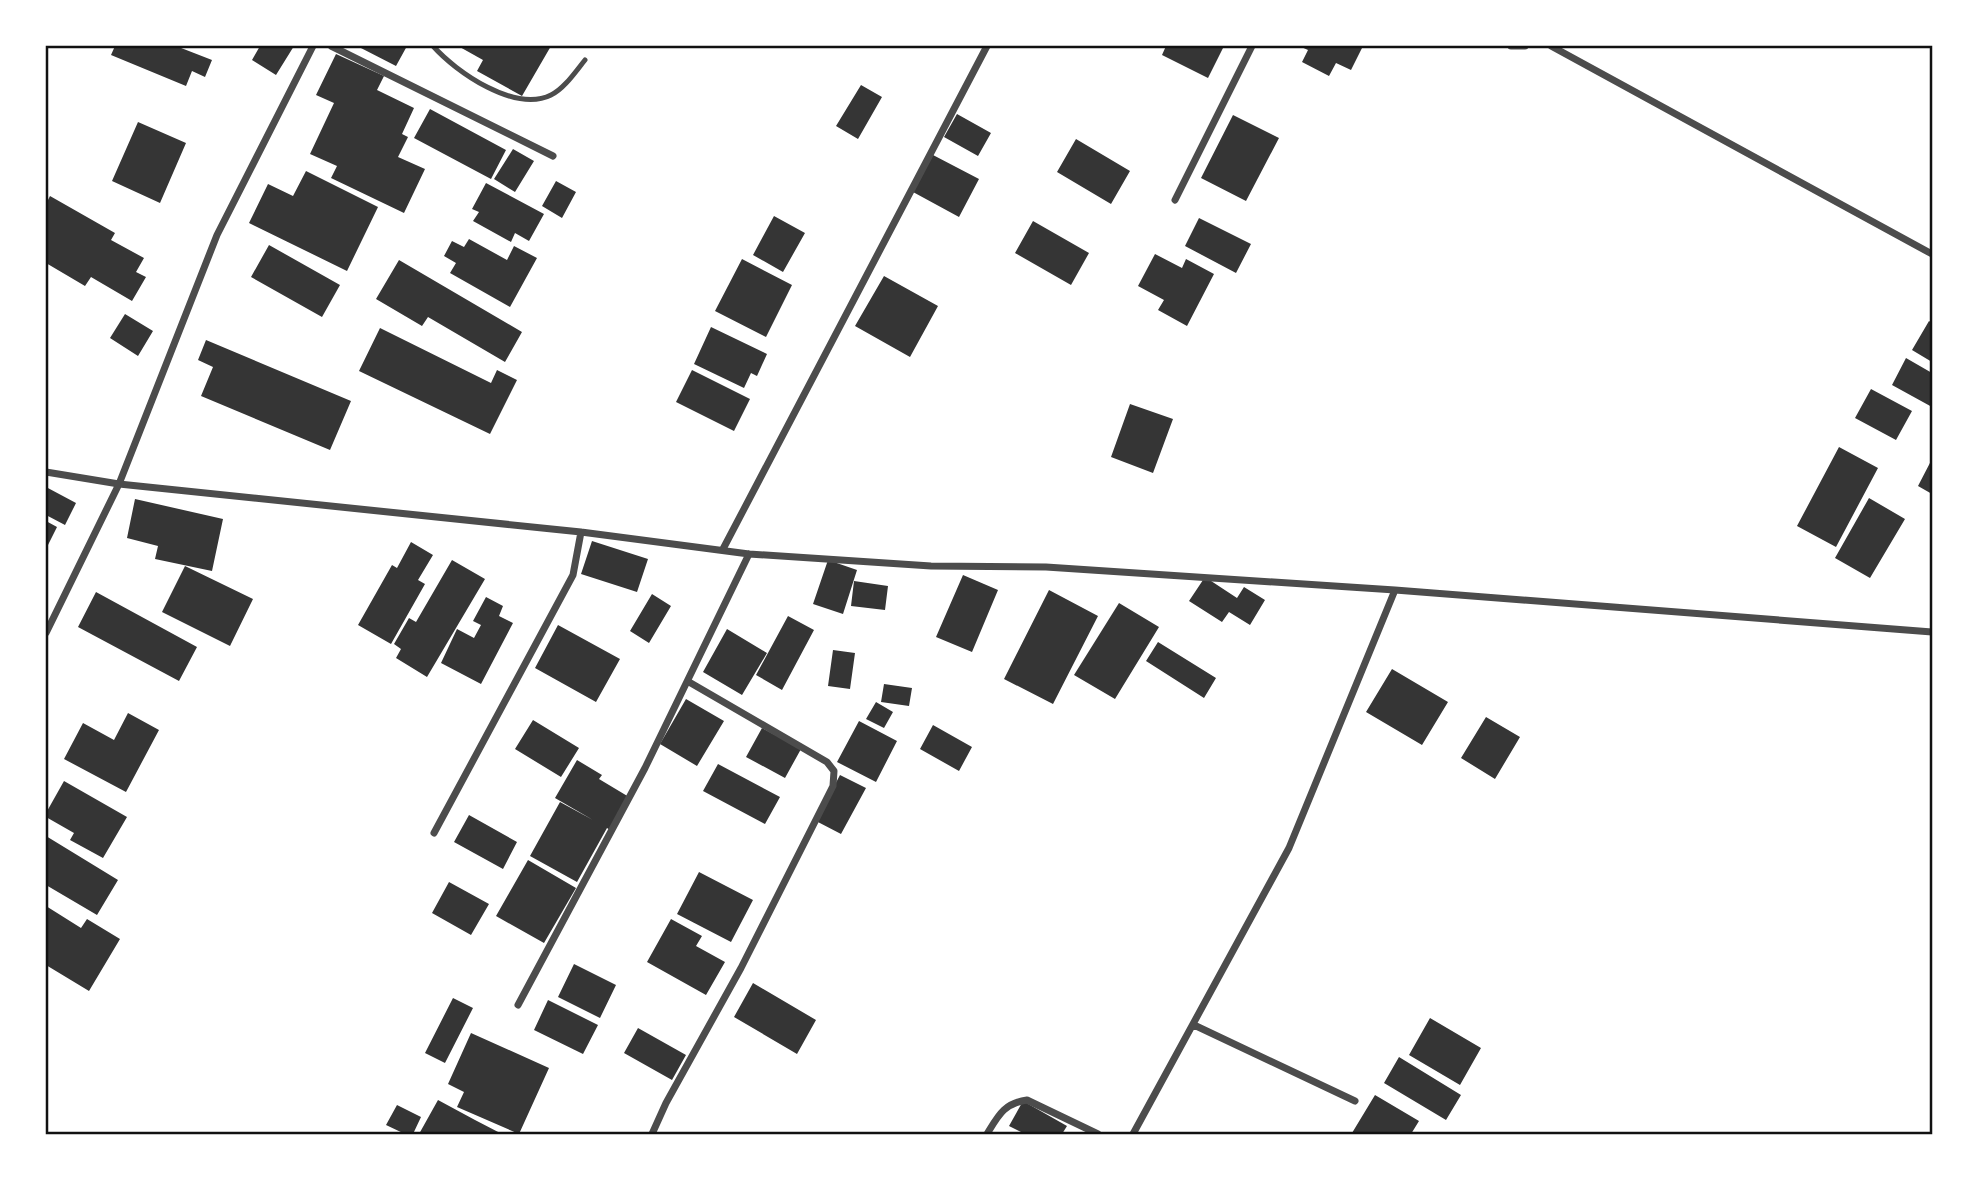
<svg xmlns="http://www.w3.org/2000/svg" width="1978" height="1180" viewBox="0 0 1978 1180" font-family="'Source Sans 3',sans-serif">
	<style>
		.building { fill: #353535 }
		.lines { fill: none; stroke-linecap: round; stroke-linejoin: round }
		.service { stroke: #4c4c4c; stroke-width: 5 }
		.minor { stroke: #4c4c4c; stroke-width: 7 }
		.neatline { fill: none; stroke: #111; stroke-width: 2.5 }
	</style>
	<rect width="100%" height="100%" fill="#fff"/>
	<!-- building -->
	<path class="building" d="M115,46H176L212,60L205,77L192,71L186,86L111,55Z
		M260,46H294L276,75L252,60Z
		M357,46H407L396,66Z
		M458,46H551L522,96L477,71L483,60Z
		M1166,46H1224L1208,78L1162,55Z
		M1299,46H1363L1351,70L1336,63L1329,76L1302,62L1308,50Z
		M336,54L384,76L377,90L414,108L402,134L408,137L398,157L425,169L404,213L331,178L337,166L310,154L334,103L316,95Z
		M861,85L882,97L858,139L836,126Z
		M430,109L506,150L491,179L414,138Z
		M957,114L991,133L978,156L944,137Z
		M1233,115L1279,138L1246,201L1201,178Z
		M138,122L186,143L160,203L112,181Z
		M1076,139L1130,171L1111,204L1057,172Z
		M513,149L534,161L515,192L494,179Z
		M933,155L979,179L959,217L913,192Z
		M306,171L378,207L347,271L249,223L268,184L293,196Z
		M556,181L576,192L562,218L542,206Z
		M486,183L544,214L529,241L515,233L511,242L473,221L479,212L472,209Z
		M50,196L115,233L111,240L144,258L136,272L146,277L132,301L91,277L85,286L46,263V204Z
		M774,216L805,233L783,272L753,255Z
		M1199,218L1251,244L1236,273L1185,246Z
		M1033,221L1089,253L1071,285L1015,253Z
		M469,239L507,260L514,246L537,258L510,307L450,273L456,263L444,256L452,241L464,247Z
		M269,245L340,285L322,317L251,277Z
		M1155,254L1182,268L1186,259L1214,274L1187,326L1158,310L1164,300L1138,286Z
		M742,259L792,285L766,337L715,311Z
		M399,260L522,332L505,362L428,317L422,326L376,299Z
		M884,276L938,306L910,357L855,326Z
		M125,314L153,331L138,356L110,338Z
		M1929,321L1932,323V362L1912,350Z
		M711,327L767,354L757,376L751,373L744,388L694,364Z
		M380,328L491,383L497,370L517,380L490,434L359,371Z
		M206,340L351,401L330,450L201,396L213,367L198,360Z
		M1906,358L1932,373V407L1892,385Z
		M692,370L750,399L734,431L676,402Z
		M1871,389L1912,411L1896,440L1855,418Z
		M1130,404L1173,419L1153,473L1111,457Z
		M1839,447L1878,468L1836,547L1797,526Z
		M1932,459V494L1918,486Z
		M46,487L76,503L65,525L46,515Z
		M1869,498L1905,519L1870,578L1835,558Z
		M135,499L223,519L212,571L155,559L158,546L127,538Z
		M46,521L57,527L46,549Z
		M592,541L648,559L637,592L581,574Z
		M411,542L433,555L418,580L425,584L391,644L358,625L392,565L397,568Z
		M452,560L485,579L427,677L396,658L401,649L394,644L409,618L416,622Z
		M828,560L857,570L843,614L813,604Z
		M185,566L253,599L230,646L162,612Z
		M963,575L998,590L972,652L936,637Z
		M1205,577L1237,598L1244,587L1265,600L1250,625L1229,612L1222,622L1189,601Z
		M854,581L888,586L885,610L851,606Z
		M1049,590L1098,616L1053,704L1004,679Z
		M96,592L197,647L179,681L78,627Z
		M652,594L671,606L649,643L630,631Z
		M486,597L503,606L499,616L513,623L481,684L441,663L457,629L474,638L481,625L473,621Z
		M1119,603L1159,627L1115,699L1074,675Z
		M788,616L814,630L782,690L756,675Z
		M558,625L620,659L596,702L535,668Z
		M727,629L767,653L742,695L703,672Z
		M1158,642L1216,678L1204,698L1146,661Z
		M833,650L855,653L850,689L828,686Z
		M1392,669L1448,702L1422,745L1366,712Z
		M884,684L912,688L909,706L881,702Z
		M686,699L724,721L697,766L660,744Z
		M876,702L893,712L884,728L866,719Z
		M128,713L159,730L126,792L64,759L83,723L114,740Z
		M1486,717L1520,737L1495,779L1461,758Z
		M533,720L579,748L561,777L515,749Z
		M859,721L897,741L876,782L837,762Z
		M933,725L972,747L959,771L920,749Z
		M762,728L801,749L785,778L746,757Z
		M577,760L602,775L599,779L629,797L610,830L607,828L577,882L530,856L560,802L593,820L555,798Z
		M718,764L780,797L765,824L703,791Z
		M840,775L866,788L841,834L816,821Z
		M64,781L127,817L103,858L70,840L74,833L46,817V813Z
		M469,815L517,842L503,869L454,842Z
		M46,836L118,880L97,915L46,885Z
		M528,860L576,888L544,943L496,916Z
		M699,872L753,900L731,942L677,914Z
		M449,882L489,904L471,935L432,913Z
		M46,906L81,928L87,919L120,939L89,991L46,965Z
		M671,919L702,936L696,946L725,962L706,995L647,962Z
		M574,964L616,985L600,1018L558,997Z
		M753,983L816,1020L797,1054L734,1017Z
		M453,998L473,1008L445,1063L425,1053Z
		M548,1000L598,1025L583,1054L534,1030Z
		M1430,1018L1481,1048L1460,1085L1409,1055Z
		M638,1028L686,1055L672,1080L624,1053Z
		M471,1033L549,1068L519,1134L457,1107L464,1092L448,1084Z
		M1399,1057L1461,1095L1446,1120L1384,1083Z
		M1375,1095L1419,1121L1411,1134L1352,1133Z
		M438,1100L475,1120L502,1134H419Z
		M1023,1101L1067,1126L1062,1134H1025L1009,1126Z
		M397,1105L421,1117L413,1134H405L386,1125Z"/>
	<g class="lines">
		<!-- service -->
		<path class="service" d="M433,46C456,72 515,113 551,95C564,89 576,71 585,60"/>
		<!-- minor -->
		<path class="minor" d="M331,46L553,156
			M1511,46H1525
			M1551,46L1932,254
			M1175,200L1252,46
			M46,472L119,484L581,532L749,554L931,566L1046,567L1395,590L1932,632
			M723,549L987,46
			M46,633L119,484L217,235L313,46
			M434,833L573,575L581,532
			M518,1005L645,768L749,554
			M1194,1025L1355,1101
			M652,1134L666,1103L741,968L833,786L834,771L827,762L689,682
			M987,1134C998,1116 1004,1103 1027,1100L1098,1134
			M1133,1134L1289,848L1395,590"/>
	</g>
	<!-- border -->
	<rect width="1978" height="1180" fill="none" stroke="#ffffff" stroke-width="94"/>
	<rect x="47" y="47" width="1884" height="1086" class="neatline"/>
</svg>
